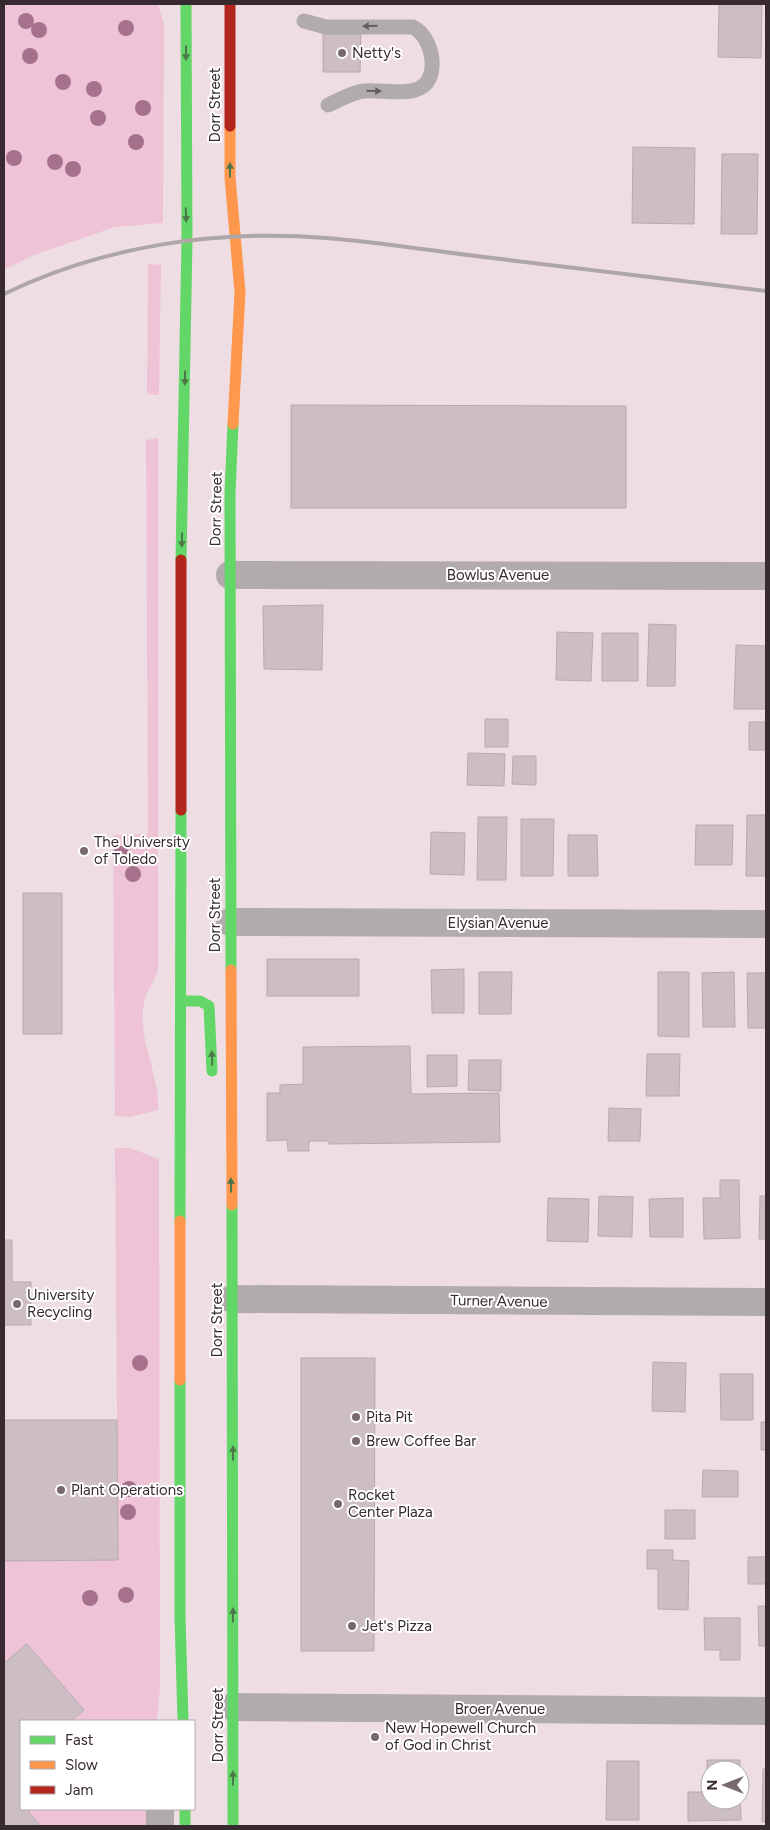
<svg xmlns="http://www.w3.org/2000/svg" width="770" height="1830" viewBox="0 0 770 1830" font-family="Figtree,sans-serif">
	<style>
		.green { fill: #eec3d6 }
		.building { fill: #ccbec4; stroke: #b9aab0 }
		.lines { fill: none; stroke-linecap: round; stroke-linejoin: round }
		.lane { stroke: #b2abae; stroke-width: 15 }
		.street { stroke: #b2abae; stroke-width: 28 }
		.fast { stroke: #63d668; stroke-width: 11 }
		.slow { stroke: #ff974d; stroke-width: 11 }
		.jam { stroke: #b3261e; stroke-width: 11 }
		.rail { stroke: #aea6a8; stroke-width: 4 }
		.tree { fill: #a6718d }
		.oneway { fill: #685e62 }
		.oneway2 { fill: #4b7749 }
		.poi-dot { fill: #77696f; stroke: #fff; stroke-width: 2 }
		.labels { text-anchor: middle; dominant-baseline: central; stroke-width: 4; stroke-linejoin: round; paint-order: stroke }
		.poi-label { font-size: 15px; fill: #372a30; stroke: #fff; text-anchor: start }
		.street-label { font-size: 15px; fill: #372a30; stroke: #fff }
	</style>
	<rect width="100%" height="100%" fill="#efdde4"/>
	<!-- green -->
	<path class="green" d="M4,4H158L164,24L163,223L115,227L34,255L4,270Z
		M148,264L161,265L159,395L147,394Z
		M158,438V967C157,981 146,989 144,1003C137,1040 160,1074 158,1110L130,1117L115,1116L113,835L148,834L146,440Z
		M115,1148H130L159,1159L160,1688L157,1721H71L84,1710L27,1644L4,1663V1561L118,1560Z
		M30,1809H148L147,1826H41L29,1813Z"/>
	<!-- building -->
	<path class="building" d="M719,4H762L761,58L718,57Z
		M323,32L361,33L360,72H323Z
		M633,147L695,148L694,224L632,223Z
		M722,154H758L757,234H721Z
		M291,405L626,406V508H291Z
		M323,605L322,670L264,669L263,606Z
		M649,624L676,625L675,686H647Z
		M557,632L593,633L591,681L556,680Z
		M602,633H638V681H602Z
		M736,645L766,646V709H734Z
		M485,719H508V747H485Z
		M749,722H766V750H749Z
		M468,753L505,754L504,786L467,785Z
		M513,756H536V785L512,784Z
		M747,815H766V876H746Z
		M478,817H507L506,880H477Z
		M521,819H554L553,876H521Z
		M696,825H733L732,865H695Z
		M431,832L465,833L464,875L430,874Z
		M568,835H597L598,876H568Z
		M23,893H62V1034H23Z
		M267,959H359V996H267Z
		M464,969V1013H432L431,970Z
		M479,972H512L511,1014H479Z
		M658,972H689V1037L658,1036Z
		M734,972L735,1027H703L702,973Z
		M747,973H766V1028H748Z
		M410,1046L411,1094L499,1093L500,1142L329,1144V1141H309V1151H288L287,1140L267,1141V1093H280V1085L303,1084V1047Z
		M647,1054H680L679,1096H646Z
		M427,1055H457V1086L427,1087Z
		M469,1060H501V1091L468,1090Z
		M609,1108L641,1109L640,1141H608Z
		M720,1180H739L740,1238L704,1239L703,1198H720Z
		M599,1196L633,1197L632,1237L598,1236Z
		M760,1196H766V1239H759Z
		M548,1198L589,1199L588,1242L547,1241Z
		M683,1198V1237H650L649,1199Z
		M4,1240H12V1282H31V1325H4Z
		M301,1358H375L374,1651H301Z
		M653,1362L686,1363L685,1412L652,1411Z
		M720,1374H753V1420H721Z
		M4,1420H117L118,1560L4,1561Z
		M761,1422H766V1450H761Z
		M703,1470L738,1471V1497H702Z
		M665,1510H695V1539H665Z
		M647,1550H673V1560L689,1561L688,1610L658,1609V1569H647Z
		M748,1557H766V1584H748Z
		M758,1606H766V1646H759Z
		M704,1618H740V1660H720V1650H705Z
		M27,1644L84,1710L71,1721H21V1809H30L29,1813L41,1826H4V1663Z
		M707,1760H740V1770H710V1800H740V1783L741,1820L688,1821V1792H707Z
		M607,1761H639V1820H606Z
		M763,1769H766V1822H762Z"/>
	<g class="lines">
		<!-- lane -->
		<path class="lane" d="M304,21L326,27H413C425,34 430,45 432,59C435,104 392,89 364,91C353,92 339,100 328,105"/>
		<!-- street -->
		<path class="street" d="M230,575L766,576
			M230,922L766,924
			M232,1299L766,1302
			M233,1707L766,1711
			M160,1826V1809"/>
		<!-- fast -->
		<path class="fast" d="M181,560L187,240L186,4
			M231,970L230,493L233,424
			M182,1001H200L209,1006L212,1071
			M232,1205L233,1826
			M180,1221L181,810
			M180,1380V1616L183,1721
			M185,1809V1826"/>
		<!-- slow -->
		<path class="slow" d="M230,126V177L240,292L233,424
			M231,970L232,1205
			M180,1380V1221"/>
		<!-- jam -->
		<path class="jam" d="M230,4V126
			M181,810V560"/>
		<!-- rail -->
		<path class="rail" d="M4,294C103,246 216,229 326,238C379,242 431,251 484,257C578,269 672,280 766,291"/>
	</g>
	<!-- trees -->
	<g class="tree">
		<circle cx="26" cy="21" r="8"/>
		<circle cx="126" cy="28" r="8"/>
		<circle cx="39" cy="30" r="8"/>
		<circle cx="30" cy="56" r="8"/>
		<circle cx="63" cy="82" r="8"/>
		<circle cx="94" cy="89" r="8"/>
		<circle cx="143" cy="108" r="8"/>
		<circle cx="98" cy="118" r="8"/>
		<circle cx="136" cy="142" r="8"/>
		<circle cx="14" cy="158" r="8"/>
		<circle cx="55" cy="162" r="8"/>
		<circle cx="73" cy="169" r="8"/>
		<circle cx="121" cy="854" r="8"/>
		<circle cx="133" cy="874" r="8"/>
		<circle cx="140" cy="1363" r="8"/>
		<circle cx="129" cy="1489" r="8"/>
		<circle cx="128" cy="1512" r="8"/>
		<circle cx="126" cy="1595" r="8"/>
		<circle cx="90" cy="1598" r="8"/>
	</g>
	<!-- one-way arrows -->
	<defs><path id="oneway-solid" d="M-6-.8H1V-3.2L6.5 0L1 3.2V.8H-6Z" transform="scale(1.25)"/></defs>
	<g class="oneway">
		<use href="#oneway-solid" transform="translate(370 26) rotate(179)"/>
		<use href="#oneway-solid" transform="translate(374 91) rotate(2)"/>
	</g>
	<g class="oneway2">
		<use href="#oneway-solid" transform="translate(186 53) rotate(90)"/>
		<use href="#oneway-solid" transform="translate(230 170) rotate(-90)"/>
		<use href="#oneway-solid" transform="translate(186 215) rotate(88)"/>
		<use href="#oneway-solid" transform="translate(185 378) rotate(91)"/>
		<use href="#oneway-solid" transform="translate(182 540) rotate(91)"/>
		<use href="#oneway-solid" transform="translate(212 1058) rotate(-92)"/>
		<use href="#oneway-solid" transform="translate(231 1185) rotate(-91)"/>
		<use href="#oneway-solid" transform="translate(233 1453) rotate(-90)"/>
		<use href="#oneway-solid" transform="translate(233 1615) rotate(-90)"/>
		<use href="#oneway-solid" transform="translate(233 1778) rotate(-90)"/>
	</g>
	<!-- markers -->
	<g class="poi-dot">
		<circle cx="342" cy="53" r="5"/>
		<circle cx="84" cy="851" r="5"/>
		<circle cx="17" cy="1304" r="5"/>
		<circle cx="356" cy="1417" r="5"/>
		<circle cx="356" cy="1441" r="5"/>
		<circle cx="61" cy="1490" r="5"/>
		<circle cx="338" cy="1504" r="5"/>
		<circle cx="352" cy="1626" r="5"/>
		<circle cx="375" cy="1737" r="5"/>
	</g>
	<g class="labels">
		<!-- poi labels -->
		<g class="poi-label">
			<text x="352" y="53">Netty's</text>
			<text x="94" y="842">The University<tspan x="94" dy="17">of Toledo</tspan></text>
			<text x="27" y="1295">University<tspan x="27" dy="17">Recycling</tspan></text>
			<text x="366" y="1417">Pita Pit</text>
			<text x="366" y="1441">Brew Coffee Bar</text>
			<text x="71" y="1490">Plant Operations</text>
			<text x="348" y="1495">Rocket<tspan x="348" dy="17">Center Plaza</tspan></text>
			<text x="362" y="1626">Jet's Pizza</text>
			<text x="385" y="1728">New Hopewell Church<tspan x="385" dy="17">of God in Christ</tspan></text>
		</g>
		<!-- street labels -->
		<g class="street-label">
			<text transform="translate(215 105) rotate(-90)">Dorr Street</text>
			<text transform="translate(216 509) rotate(-89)">Dorr Street</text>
			<text x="498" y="575">Bowlus Avenue</text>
			<text transform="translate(215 915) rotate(-90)">Dorr Street</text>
			<text x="498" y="923">Elysian Avenue</text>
			<text transform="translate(499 1301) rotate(1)">Turner Avenue</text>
			<text transform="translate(217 1320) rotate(-90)">Dorr Street</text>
			<text x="500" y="1709">Broer Avenue</text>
			<text transform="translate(218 1725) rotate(-90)">Dorr Street</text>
		</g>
	</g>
	<!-- border -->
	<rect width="770" height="1830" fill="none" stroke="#372a30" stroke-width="10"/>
	<!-- legend -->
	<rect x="20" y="1720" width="175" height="90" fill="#ffffff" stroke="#afaaac"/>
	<rect x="30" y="1736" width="25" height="8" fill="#63d668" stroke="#afaaac"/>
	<text x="65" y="1745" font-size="15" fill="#372a30">Fast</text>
	<rect x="30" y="1761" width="25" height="8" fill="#ff974d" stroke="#afaaac"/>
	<text x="65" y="1770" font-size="15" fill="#372a30">Slow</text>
	<rect x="30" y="1786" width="25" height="8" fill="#b3261e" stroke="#afaaac"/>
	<text x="65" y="1795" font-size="15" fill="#372a30">Jam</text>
	<!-- north arrow -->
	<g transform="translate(725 1785) rotate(270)"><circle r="24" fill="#ffffff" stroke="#afaaac"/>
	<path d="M0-4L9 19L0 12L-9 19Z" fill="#77696f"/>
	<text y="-8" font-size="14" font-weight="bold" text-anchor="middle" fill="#372a30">N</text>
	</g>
</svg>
